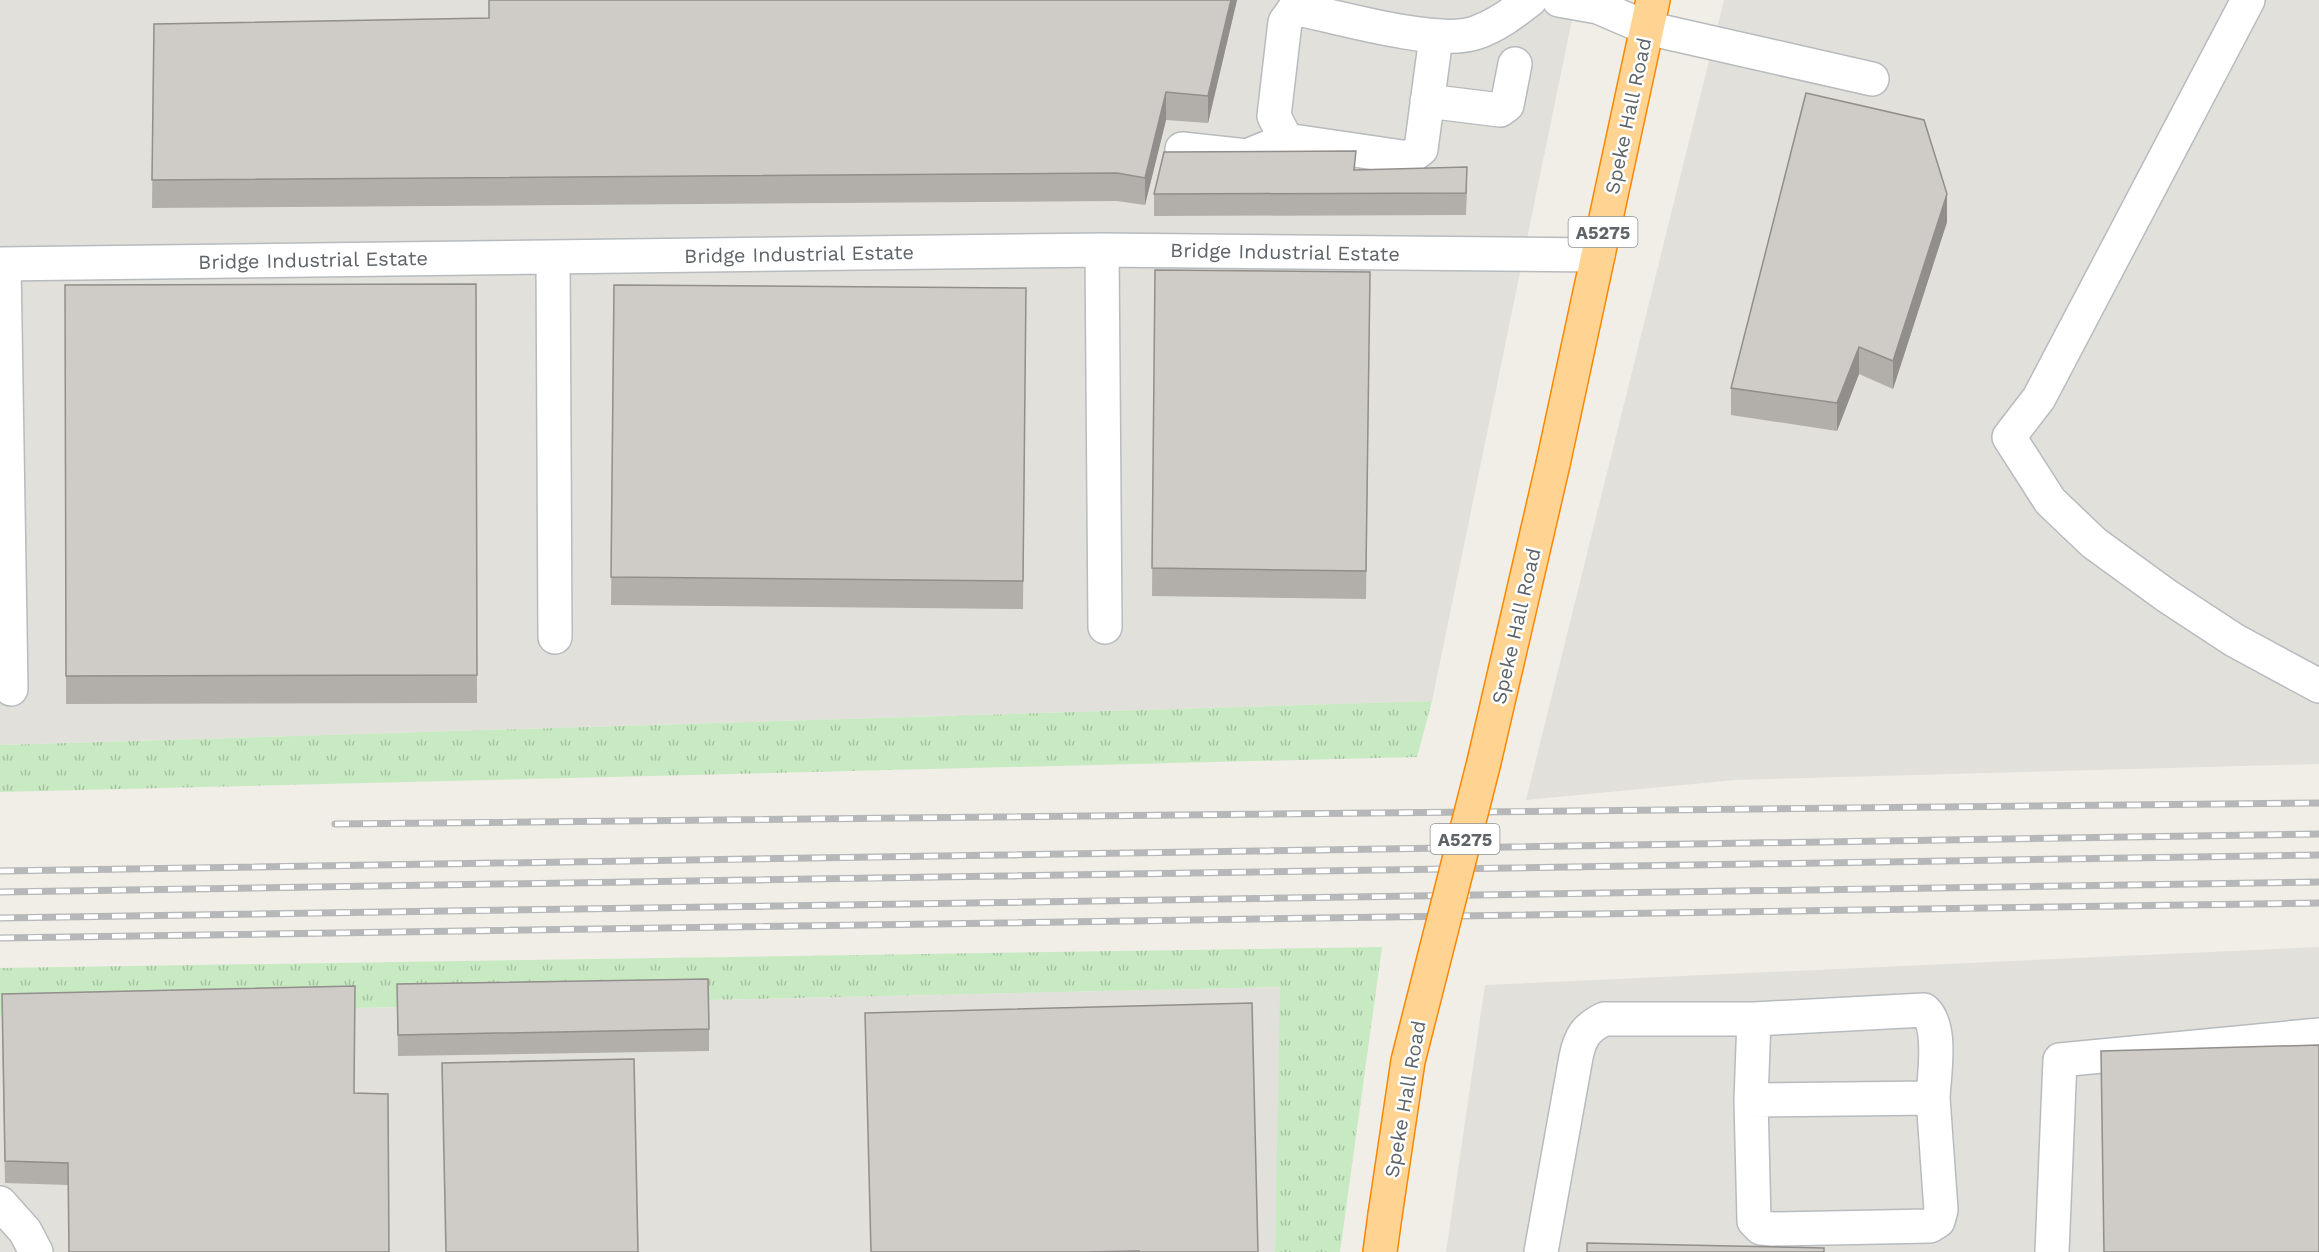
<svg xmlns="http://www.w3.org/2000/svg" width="2319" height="1252" viewBox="0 0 2319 1252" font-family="'Work Sans',sans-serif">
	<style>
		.industrial { fill: #e2e0db }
		.grass { fill: url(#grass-tufts) }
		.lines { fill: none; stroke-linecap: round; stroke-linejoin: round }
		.minor-casing { stroke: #b7bbbe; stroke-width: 36 }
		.highway-casing { stroke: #f98800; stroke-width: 36 }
		.minor { stroke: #fff; stroke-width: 33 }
		.highway { stroke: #ffd391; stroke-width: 33 }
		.rail-casing { stroke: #b6b7b8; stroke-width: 7 }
		.rail { stroke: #fff; stroke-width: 4.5; stroke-dasharray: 14; stroke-linecap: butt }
		.highway-bridge-casing { stroke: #f98800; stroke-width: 36; stroke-linecap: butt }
		.highway-bridge { stroke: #ffd391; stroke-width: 33 }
		.wall { fill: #b2afaa }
		.shaded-wall { fill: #918e8b }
		.building { fill: #cfcbc6; stroke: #918e8b; stroke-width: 1.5 }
		.labels { text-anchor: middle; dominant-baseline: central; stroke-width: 5; stroke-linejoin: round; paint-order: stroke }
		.shield { fill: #fff; stroke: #8e9295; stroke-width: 1.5 }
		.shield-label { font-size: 18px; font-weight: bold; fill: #5e6468 }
		.street-label { font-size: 20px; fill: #5e6468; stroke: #fff }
	</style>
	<defs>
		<pattern id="grass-tufts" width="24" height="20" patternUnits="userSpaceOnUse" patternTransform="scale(1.5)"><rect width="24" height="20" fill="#c8eac3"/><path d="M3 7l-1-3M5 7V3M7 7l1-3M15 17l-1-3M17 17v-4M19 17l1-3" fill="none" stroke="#a6c1a2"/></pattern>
	</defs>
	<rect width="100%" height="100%" fill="#f1eee7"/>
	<!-- industrial -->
	<path class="industrial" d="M0,0H1576L1432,701L0,745Z
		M1724,0H2319V764L1735,780L1526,800Z
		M2319,947V1252H1446L1485,985Z
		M1281,987L1275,1252H0V1016Z"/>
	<!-- grass -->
	<path class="grass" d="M1432,701L1417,757L0,792V745Z
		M1382,947L1340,1252H1275L1280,987L0,1016V968Z"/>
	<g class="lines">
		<defs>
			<path id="minor" d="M1559,0L1598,7L1647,28L1872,79
				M2248,0L2039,398L2009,437L2050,501L2094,543L2167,596L2234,640L2319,686
				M1436,37L1421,149L1409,158L1286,140L1274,116L1285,22L1295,8C1337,17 1438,46 1475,33C1496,26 1513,13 1530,0
				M1427,101L1500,110L1507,105L1515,64
				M1182,149L1247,156L1286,140
				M1102,250L1105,627
				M553,257L555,637
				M0,264L1102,250L1598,255
				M4,264L11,689
				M1751,1100L1933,1098L1941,1210L1938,1221L1930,1226L1772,1229L1761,1228L1754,1221L1751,1100L1754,1019L1924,1010C1943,1026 1934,1074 1933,1098
				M0,1203L25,1231L36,1252
				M1541,1252L1576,1057C1580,1037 1586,1028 1604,1019H1754
				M2052,1252L2060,1060L2319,1035"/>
			<path id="highway" d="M1553,464L1653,0
				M1380,1252L1385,1215"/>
		</defs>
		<!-- minor casing -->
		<use href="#minor" class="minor-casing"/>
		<!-- highway casing -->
		<use href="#highway" class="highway-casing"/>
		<!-- minor -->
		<use href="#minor" class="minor"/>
		<!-- highway -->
		<use href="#highway" class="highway"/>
		<defs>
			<path id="rail" d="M335,824L2319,803
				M0,871L2319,834
				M0,892L2319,855
				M0,918L2319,882
				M0,938L2319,903"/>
		</defs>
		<!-- rail casing -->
		<use href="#rail" class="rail-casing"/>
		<!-- rail -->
		<use href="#rail" class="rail"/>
		<defs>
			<path id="highway-bridge" d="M1385,1215L1408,1061L1484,762L1553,464"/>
		</defs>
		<!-- highway-bridge casing -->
		<use href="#highway-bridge" class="highway-bridge-casing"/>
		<!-- highway-bridge -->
		<use href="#highway-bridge" class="highway-bridge"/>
	</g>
	<!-- wall -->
	<path class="wall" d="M489,0H1237L1208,123L1166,120L1145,205L1117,201L152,208L154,24L489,18Z
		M1356,170L1467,189L1466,215L1154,216V194Z
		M1947,222L1893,389L1859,374L1837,431L1731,415V388Z
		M1155,270L1370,272L1366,599L1152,596Z
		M476,284L477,703L66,704L65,285Z
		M614,285L1026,288L1023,609L611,605Z
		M397,984L709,1029V1051L398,1056Z
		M355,986L68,1185L5,1183L2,1016Z
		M865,1013L1258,1252H871Z"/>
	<!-- shaded-wall -->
	<path class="shaded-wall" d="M1231,0H1237L1208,123V96Z
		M1166,92V120L1145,205V178Z
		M1947,194V222L1893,389V361Z
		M1859,347V374L1837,431V403Z"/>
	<!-- building -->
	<path class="building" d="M489,0H1231L1208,96L1166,92L1145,178L1117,173L152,180L154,24L489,18Z
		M1806,93L1924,120L1947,194L1893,361L1859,347L1837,403L1731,388Z
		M1356,151L1354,170L1467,167L1466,193L1154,194L1164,152Z
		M1155,270L1370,272L1366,571L1152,568Z
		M476,284L477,675L66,676L65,285Z
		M614,285L1026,288L1023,581L611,577Z
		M708,979L709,1029L398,1035L397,984Z
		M355,986L354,1093L388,1094L389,1252H69L68,1163L5,1161L2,994Z
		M1252,1003L1258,1252H1139V1251L1088,1252H871L865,1013Z
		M2319,1045V1252H2104L2101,1051Z
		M634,1059L638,1252H446L442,1063Z
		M1587,1243L1824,1248V1252H1587Z"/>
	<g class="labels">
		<!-- shield labels -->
		<g class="shield">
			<rect x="1568.5" y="217" width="69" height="30" rx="4.5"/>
			<rect x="1430.5" y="824" width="69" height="30" rx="4.5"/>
		</g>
		<g class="shield-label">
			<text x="1603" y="232">A5275</text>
			<text x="1465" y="839">A5275</text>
		</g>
		<!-- street labels -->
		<g class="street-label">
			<text transform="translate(1628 116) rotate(-78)">Speke Hall Road</text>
			<text transform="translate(1285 252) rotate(1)">Bridge Industrial Estate</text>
			<text transform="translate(799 254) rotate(-1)">Bridge Industrial Estate</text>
			<text transform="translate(313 260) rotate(-1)">Bridge Industrial Estate</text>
			<text transform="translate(1516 626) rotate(-77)">Speke Hall Road</text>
			<text transform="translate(1405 1099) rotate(-80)">Speke Hall Road</text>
		</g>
	</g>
</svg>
